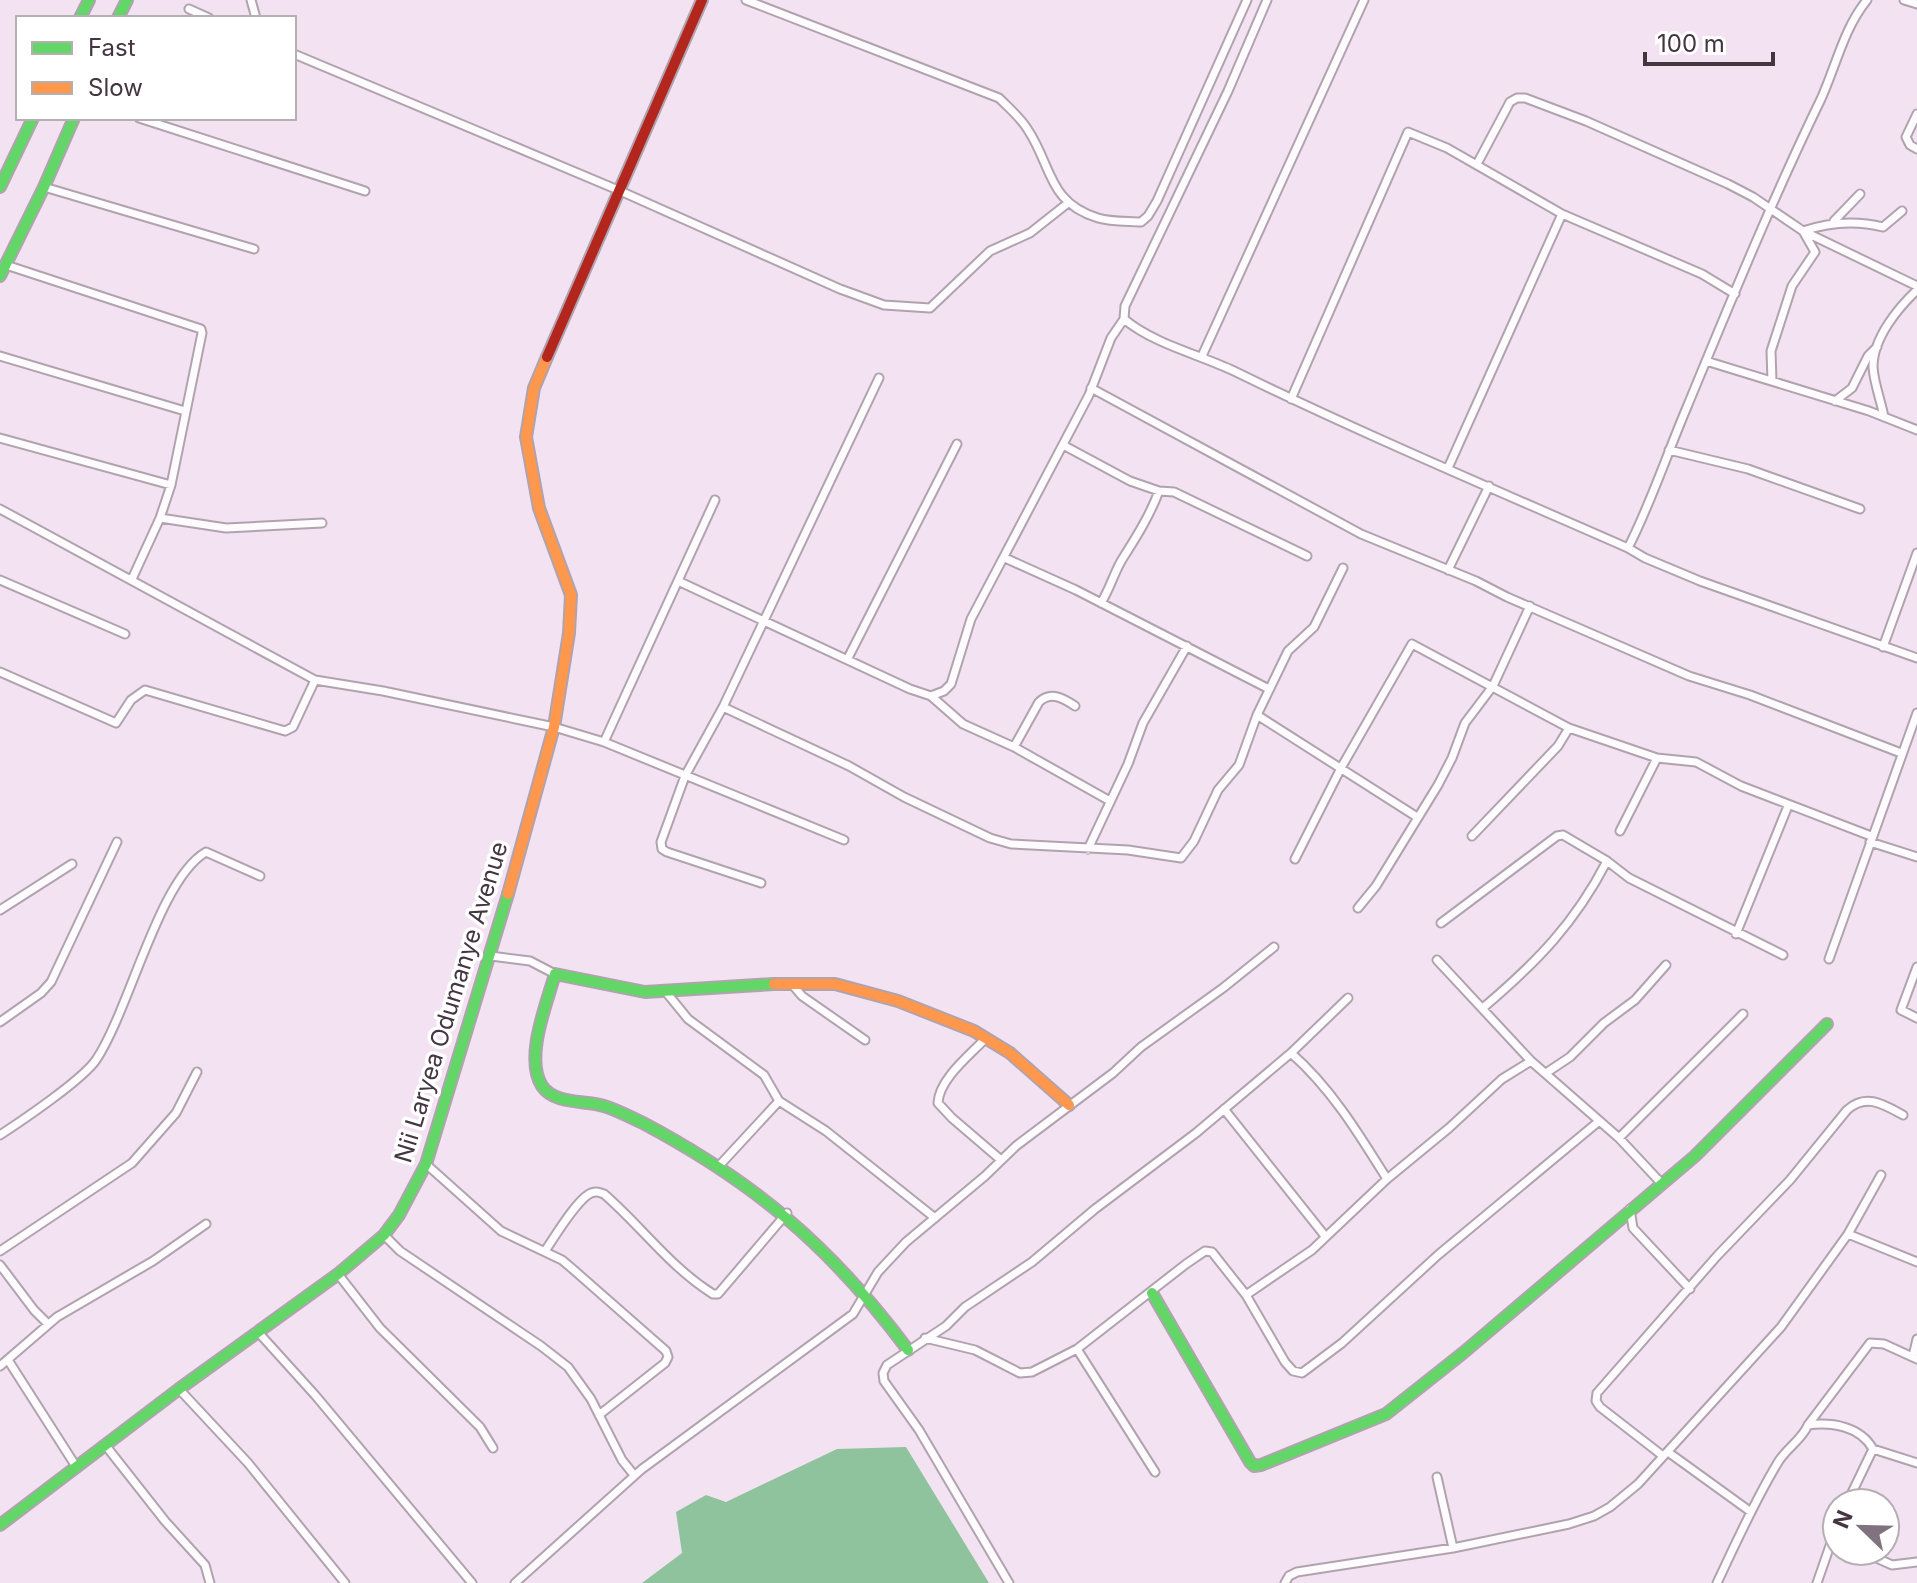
<svg xmlns="http://www.w3.org/2000/svg" width="1917" height="1583" viewBox="0 0 1917 1583" font-family="Inter,sans-serif">
	<style>
		.water { fill: #8fc39e }
		.lines { fill: none; stroke-linecap: round; stroke-linejoin: round }
		.street-casing { stroke: #b0a3ae; stroke-width: 11 }
		.fast-casing { stroke: #b0a3ae; stroke-width: 14 }
		.slow-casing { stroke: #b0a3ae; stroke-width: 14 }
		.jam-casing { stroke: #b0a3ae; stroke-width: 14 }
		.street { stroke: #fdfbfd; stroke-width: 7 }
		.fast { stroke: #63d668; stroke-width: 10 }
		.slow { stroke: #ff974d; stroke-width: 10 }
		.jam { stroke: #b3261e; stroke-width: 10 }
		.labels { text-anchor: middle; dominant-baseline: central; stroke-width: 7; stroke-linejoin: round; paint-order: stroke }
		.street-label { font-size: 24px; fill: #433641; stroke: #fff }
	</style>
	<rect width="100%" height="100%" fill="#f3e2f1"/>
	<!-- water -->
	<path class="water" d="M906,1447L989,1583H642L682,1553L676,1512L706,1495L726,1502L837,1449Z"/>
	<g class="lines">
		<defs>
			<path id="street" d="M251,0L256,18
				M746,0L999,98C1009,108 1021,118 1028,130C1052,166 1048,203 1098,218C1111,222 1128,221 1141,222L1148,216L1157,201L1247,0
				M1904,0L1917,4
				M189,9L209,18
				M294,54L618,190L840,289L884,305L930,308L990,251L1030,233L1068,203
				M1917,114L1906,137L1910,145L1917,149
				M139,118L365,191
				M1477,164L1510,102L1517,98H1525L1586,121L1728,184L1753,197L1803,231L1917,286
				M44,187L254,249
				M1834,221L1860,194
				M6,265L201,329L202,333L171,485L160,518L132,579
				M1124,319C1154,344 1198,354 1234,371C1363,434 1496,490 1628,548L1645,558L1700,581L1917,658
				M0,356L185,411
				M1202,356L1364,0
				M1706,361L1869,411L1917,430
				M1772,381L1771,351L1792,286L1815,252L1803,231C1830,222 1855,220 1883,227L1902,211
				M1091,388L1361,534L1476,581L1507,597L1689,676L1750,695L1901,753
				M1291,399L1408,132L1447,148L1562,214L1702,274L1735,294
				M1835,401L1852,388L1868,356L1877,347
				M1884,417C1881,400 1874,384 1873,367C1873,338 1898,308 1917,290
				M0,438L171,485
				M1063,445L1130,481L1159,491L1174,492L1307,556
				M1669,450L1748,469L1860,509
				M1448,468L1562,214
				M0,509L315,680L383,691L554,727L604,742L715,500
				M160,518L226,528L322,523
				M1628,548C1651,503 1667,454 1687,407C1730,303 1772,200 1821,99C1836,66 1844,28 1867,0
				M1005,558L1076,590L1269,689
				M1448,570L1489,486
				M0,580L125,634
				M678,581L910,689L931,696L963,724L1014,747L1110,801
				M1101,603C1110,589 1115,570 1123,558C1137,536 1150,515 1159,491
				M1883,647L1917,553
				M848,658L957,444
				M0,672L116,723L131,700L145,690L285,731L293,727L315,680
				M931,696L944,691L951,684L971,619L1089,395L1111,338L1124,319L1125,306L1228,91L1267,0
				M723,707L849,766L904,797L990,838L1011,844L1128,850L1181,858L1194,841L1218,790L1239,765L1257,715L1288,651L1314,627L1343,568
				M1257,715L1417,817
				M604,742L844,840
				M1014,747L1039,702C1051,691 1063,698 1075,706
				M1620,831L1657,758
				M1472,836L1558,746L1569,728
				M1870,842L1917,857
				M1088,849L1128,764L1143,723L1187,646
				M1295,859L1341,768L1412,644L1569,728L1657,758L1696,762L1741,786L1871,836
				M761,883L667,852L662,849L661,842L685,776L723,707L879,378
				M1358,908L1376,886L1438,785L1452,758L1465,723L1493,686L1530,606
				M0,910L72,864
				M1441,923L1557,836L1563,835L1607,861L1629,878L1783,955
				M1736,934L1788,806
				M491,956L530,961L555,974
				M1829,959L1917,713
				M1437,960L1531,1061L1619,1138L1662,1184
				M1917,967L1901,1010L1917,1018
				M791,983L802,996L865,1040
				M666,992L688,1019L764,1075L779,1101L826,1131L935,1218
				M1484,1007C1537,962 1575,923 1607,861
				M0,1022L41,993L51,982L117,842
				M986,1038C970,1055 939,1079 938,1103L952,1118L1001,1160
				M1291,1053C1331,1088 1359,1134 1387,1179
				M1546,1073L1570,1057L1604,1023L1635,1000L1666,965
				M1224,1109L1325,1236
				M0,1135C23,1120 82,1080 96,1060C130,1009 159,879 206,852L260,876
				M1619,1138L1743,1014
				M426,1164L501,1231L562,1260L575,1271L666,1351L668,1357L665,1363L599,1415
				M718,1167L779,1101
				M1630,1209L1633,1228L1690,1289
				M1848,1234L1917,1262
				M384,1235L400,1251L541,1346L568,1367L591,1399L622,1460L634,1475
				M0,1251L132,1163L176,1113L197,1072
				M545,1251C554,1238 577,1199 591,1193C597,1191 598,1192 604,1194C642,1227 670,1267 713,1294H718L787,1213
				M0,1265L34,1310L48,1324
				M338,1274L380,1328L480,1427L493,1448
				M1246,1295L1312,1250L1387,1179L1449,1128L1502,1079L1531,1061
				M258,1332L315,1395L472,1583
				M925,1338L975,1350L1020,1373L1032,1372L1077,1349L1186,1264L1205,1251L1212,1252L1246,1295L1285,1362L1293,1371L1302,1373L1342,1343L1438,1255L1598,1122
				M1077,1349L1155,1472
				M1913,1356L1917,1339
				M8,1360L77,1468
				M0,1366L57,1317L153,1261L206,1224
				M179,1389L248,1463L345,1583
				M1808,1425C1832,1422 1860,1426 1873,1449L1917,1463
				M106,1446L165,1521L205,1565L210,1583
				M1668,1452L1751,1512
				M1663,1456L1600,1407L1596,1401L1597,1393L1717,1256L1790,1180L1847,1110C1866,1093 1883,1104 1903,1115
				M1437,1477L1453,1548
				M1847,1503L1873,1449
				M1861,1551L1892,1565L1917,1562
				M515,1583L642,1469L853,1314L878,1272L906,1242L985,1176L1016,1146L1113,1073L1141,1047L1223,988L1274,947
				M1009,1583L919,1430L884,1381L883,1373L887,1365L946,1326L965,1307L1032,1262L1095,1209L1196,1133L1291,1053L1348,998
				M1285,1583L1289,1576L1297,1572L1453,1548L1569,1524L1594,1516L1610,1507L1638,1484L1781,1327L1848,1234L1881,1175
				M1717,1583C1736,1543 1754,1502 1777,1464C1785,1449 1802,1440 1808,1425L1870,1343L1884,1344L1917,1359
				M1817,1583L1833,1537"/>
			<path id="fast" d="M80,18L89,0
				M118,18L127,0
				M0,187L33,118
				M0,276L44,187L74,118
				M774,984L645,992L555,974C547,1003 524,1058 542,1086C555,1105 585,1100 604,1106C617,1110 630,1117 643,1123C756,1183 832,1248 908,1350
				M1152,1293L1250,1462L1254,1466L1261,1465L1386,1414L1463,1353L1695,1156L1827,1024
				M0,1525L179,1389L338,1274L384,1235L399,1215L426,1164L508,894"/>
			<path id="slow" d="M508,894L554,727L569,633L571,595L539,508L526,437L534,388L547,357
				M774,984H835L898,1001L974,1031L1010,1053L1069,1105"/>
			<path id="jam" d="M547,357L702,0"/>
		</defs>
		<!-- street casing -->
		<use href="#street" class="street-casing"/>
		<!-- fast casing -->
		<use href="#fast" class="fast-casing"/>
		<!-- slow casing -->
		<use href="#slow" class="slow-casing"/>
		<!-- jam casing -->
		<use href="#jam" class="jam-casing"/>
		<!-- street -->
		<use href="#street" class="street"/>
		<!-- fast -->
		<use href="#fast" class="fast"/>
		<!-- slow -->
		<use href="#slow" class="slow"/>
		<!-- jam -->
		<use href="#jam" class="jam"/>
	</g>
	<g class="labels">
		<!-- street labels -->
		<g class="street-label">
			<text transform="translate(451 1002) rotate(-73)">Nii Laryea Odumanye Avenue</text>
		</g>
	</g>
	<!-- legend -->
	<rect x="16" y="16" width="280" height="104" fill="#ffffff" stroke="#b4afb3" stroke-width="2"/>
	<rect x="32" y="42" width="40" height="12" fill="#63d668" stroke="#b4afb3" stroke-width="2"/>
	<text x="88" y="56" font-size="24" fill="#433641">Fast</text>
	<rect x="32" y="82" width="40" height="12" fill="#ff974d" stroke="#b4afb3" stroke-width="2"/>
	<text x="88" y="96" font-size="24" fill="#433641">Slow</text>
	<!-- north arrow -->
	<g transform="translate(1861 1527) rotate(293)"><circle r="38" fill="#ffffff" stroke="#b4afb3" stroke-width="2"/>
	<path d="M0-6L14 30L0 20L-14 30Z" fill="#81727f"/>
	<text y="-12" font-size="22" font-weight="bold" text-anchor="middle" fill="#433641">N</text>
	</g>
	<!-- scale -->
	<path d="M1645 52v12h128v-12" fill="none" stroke="#433641" stroke-width="4"/>
	<text x="1657" y="52" font-size="24" fill="#433641" stroke="#ffffff" stroke-width="6" paint-order="stroke">100 m</text>
</svg>
